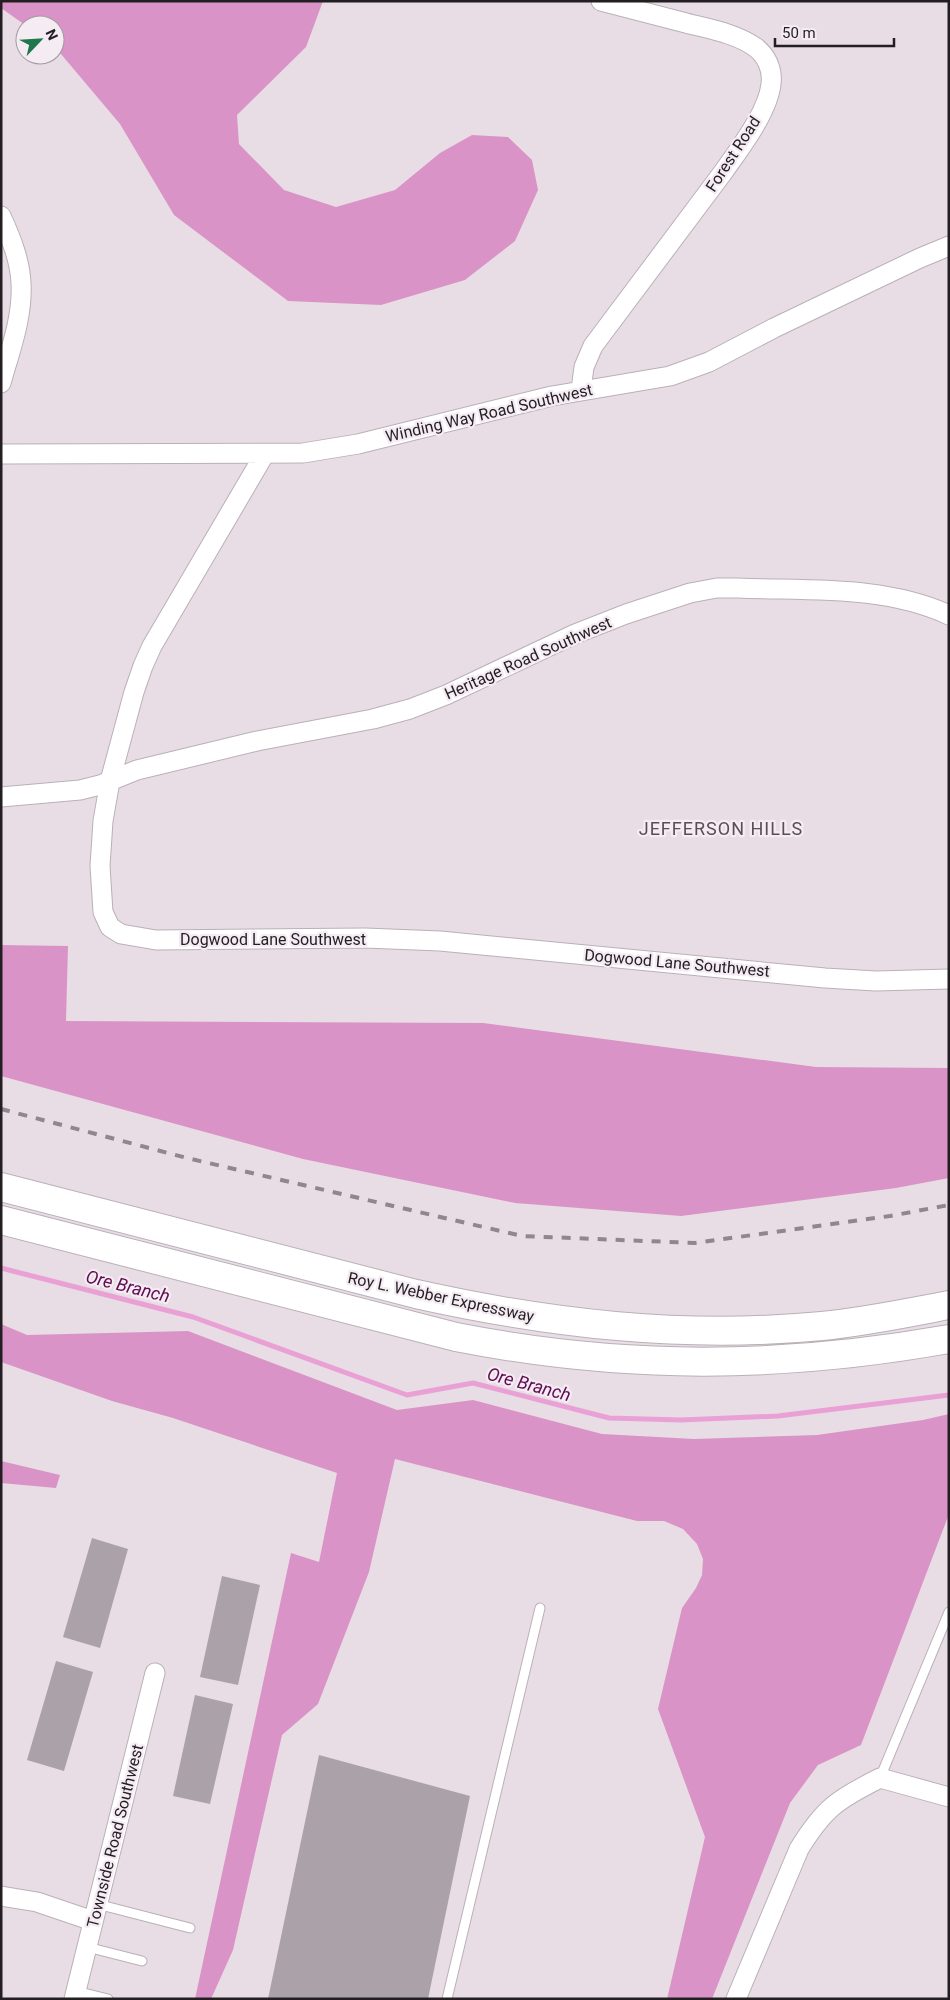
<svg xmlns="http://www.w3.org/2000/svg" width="950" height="2000" viewBox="0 0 950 2000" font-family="Roboto,sans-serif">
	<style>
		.forest { fill: #da93c7 }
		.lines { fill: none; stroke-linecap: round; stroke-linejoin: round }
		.stream { stroke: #e9a1d5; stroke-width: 5 }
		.building { fill: #aba1a8 }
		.lane-casing { stroke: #bab0b7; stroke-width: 11 }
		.street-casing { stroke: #bab0b7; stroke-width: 21 }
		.highway-casing { stroke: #bab0b7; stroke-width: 30 }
		.lane { stroke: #fff; stroke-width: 9 }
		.street { stroke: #fff; stroke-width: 19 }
		.highway { stroke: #fff; stroke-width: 28 }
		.rail { stroke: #8f878d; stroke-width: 4; stroke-dasharray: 9 9; stroke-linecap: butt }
		.labels { text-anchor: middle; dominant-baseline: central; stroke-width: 4.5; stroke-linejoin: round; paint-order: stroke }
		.street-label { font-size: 16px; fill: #221e21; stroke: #f5ebf2 }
		.neighbourhood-label { font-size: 18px; letter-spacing: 1px; fill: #584f55; stroke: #f5ebf2 }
		.water-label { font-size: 18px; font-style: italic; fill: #600c51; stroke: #f5ebf2 }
	</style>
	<rect width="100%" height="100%" fill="#e8dde5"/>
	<!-- forest -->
	<path class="forest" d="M1,1H323L306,47L237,115L239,144L284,190L336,207L395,190L440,153L472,135L508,137L532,160L538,190L515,241L465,280L381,305L288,301L174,215L120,124L55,47V25H25L1,8Z
		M1,945L68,946L66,1021L483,1023L816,1067L949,1068V1178L896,1188L681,1216L515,1203L303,1159L1,1076Z
		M1,1324L27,1335L188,1331L397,1410L473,1400L602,1434L694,1439L817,1435L923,1420L949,1414V1514L861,1745L818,1765L790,1803L712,1999H667L705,1837L658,1709L682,1608L696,1588L702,1575L703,1559L697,1544L683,1529L664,1521H637L395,1459L369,1572L318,1704L282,1735L233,1950L211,1999H195L291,1553L319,1562L337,1473L173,1418L112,1401L1,1362Z
		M1,1461L60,1475L56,1488L1,1483Z"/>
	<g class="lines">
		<!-- stream -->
		<path class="stream" d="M1,1268L193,1317L407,1395L473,1383L609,1418L681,1420L778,1416L949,1395"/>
	</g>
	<!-- building -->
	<path class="building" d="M92,1538L128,1549L100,1648L63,1637Z
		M222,1576L260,1585L238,1685L200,1677Z
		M56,1661L93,1672L64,1771L27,1760Z
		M195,1695L233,1704L210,1804L173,1796Z
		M319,1755L470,1796L428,1999H268Z"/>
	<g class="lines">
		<defs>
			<path id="lane" d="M880,1778L949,1612
				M97,1904L190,1928
				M87,1947L142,1961
				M76,1991L108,1999
				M447,1999L540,1608"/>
			<path id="street" d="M1,216C11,238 20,260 21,283C23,317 10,351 1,383
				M581,390L584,367L593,346L724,171C740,148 768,112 771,84C773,69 766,55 755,47C735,33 709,29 686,23C658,16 629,8 601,1
				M1,454L303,453L358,444L552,396L670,376L709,362L774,328L920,258L949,246
				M264,455L152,646L143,666L134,692L110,781L103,821L100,866L103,912L110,927L121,934L156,940L365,938L440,941L825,978L876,981L949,979
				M1,797L80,790L100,785L137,770L257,741L373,719L410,709L446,695L575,634L626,614L690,593L717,588H738C808,591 884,585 949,615
				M1,1896L37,1902L93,1921
				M74,1999L155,1673
				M736,1999L799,1849C824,1808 838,1799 880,1778L949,1797"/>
			<path id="highway" d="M1,1187L416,1294C551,1324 683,1339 822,1326C864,1322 907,1313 949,1305
				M1,1220L456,1337C624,1370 780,1369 949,1339"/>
		</defs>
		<!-- lane casing -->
		<use href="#lane" class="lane-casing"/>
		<!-- street casing -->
		<use href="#street" class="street-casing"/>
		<!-- highway casing -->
		<use href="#highway" class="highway-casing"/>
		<!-- lane -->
		<use href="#lane" class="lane"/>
		<!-- street -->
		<use href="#street" class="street"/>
		<!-- highway -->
		<use href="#highway" class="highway"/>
		<!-- rail -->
		<path class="rail" d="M1,1109L187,1158L522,1236L695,1243L890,1216L949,1205"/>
	</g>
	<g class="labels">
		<!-- street labels -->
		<g class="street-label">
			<text transform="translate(733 154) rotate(-57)">Forest Road</text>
			<text transform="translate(489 413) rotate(-13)">Winding Way Road Southwest</text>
			<text transform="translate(528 658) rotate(-24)">Heritage Road Southwest</text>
			<text x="273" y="939">Dogwood Lane Southwest</text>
			<text transform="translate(677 963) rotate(5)">Dogwood Lane Southwest</text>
			<text transform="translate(441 1297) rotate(12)">Roy L. Webber Expressway</text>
			<text transform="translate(115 1836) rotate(-76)">Townside Road Southwest</text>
		</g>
		<!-- neighbourhood labels -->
		<g class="neighbourhood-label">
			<text x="721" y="828">JEFFERSON HILLS</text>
		</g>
		<!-- water labels -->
		<g class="water-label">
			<text transform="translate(128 1286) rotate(14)">Ore Branch</text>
			<text transform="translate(529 1384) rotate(15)">Ore Branch</text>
		</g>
	</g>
	<!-- border -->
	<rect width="950" height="2000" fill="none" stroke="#221e21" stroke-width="5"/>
	<!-- north arrow -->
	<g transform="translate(40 40) rotate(65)"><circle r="24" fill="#f5ebf2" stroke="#a1999e"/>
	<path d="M0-4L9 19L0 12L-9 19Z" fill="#1e784c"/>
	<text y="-8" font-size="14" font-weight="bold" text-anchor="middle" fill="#221e21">N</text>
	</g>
	<!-- scale -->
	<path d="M775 38v8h119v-8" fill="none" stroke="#221e21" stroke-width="2.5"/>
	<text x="782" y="38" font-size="15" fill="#221e21" stroke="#f5ebf2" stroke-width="4" paint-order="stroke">50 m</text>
</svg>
